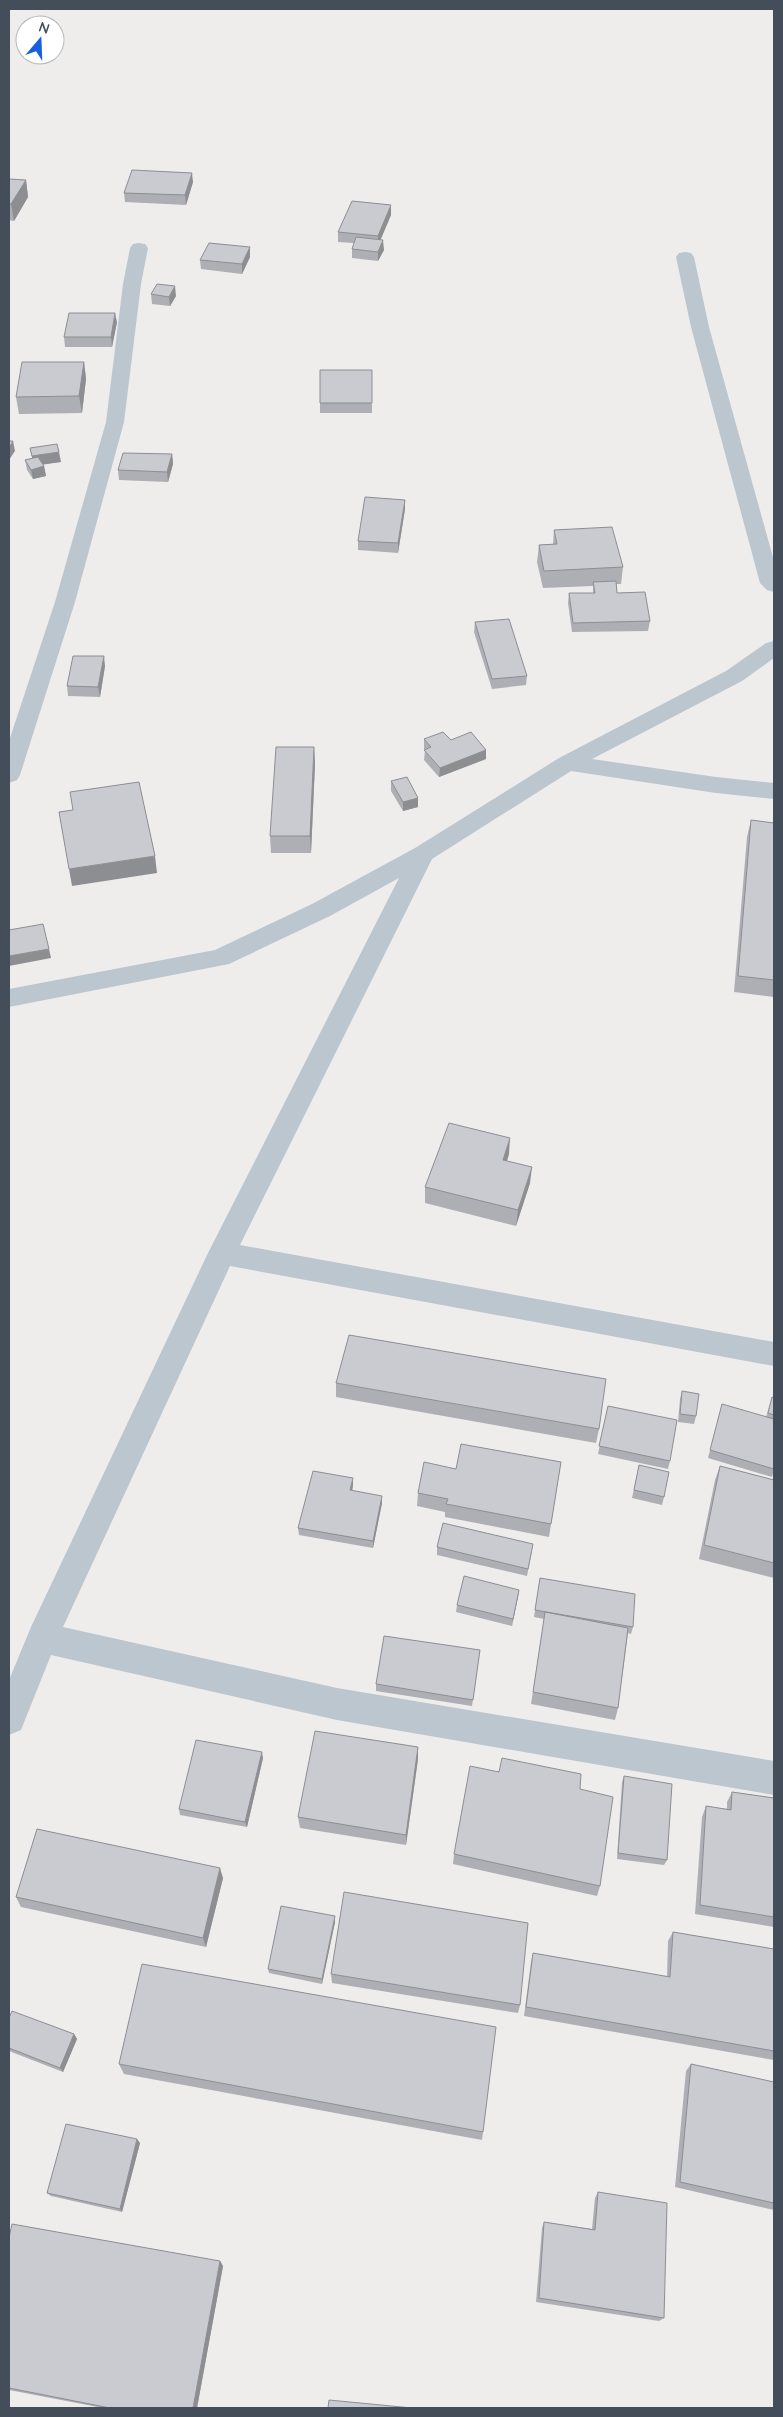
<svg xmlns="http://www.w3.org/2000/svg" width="783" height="2417" viewBox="0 0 783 2417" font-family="Quicksand,sans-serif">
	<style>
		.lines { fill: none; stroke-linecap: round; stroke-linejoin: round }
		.minor { fill: #bcc6cf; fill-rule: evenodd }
		.wall { fill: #adafb4 }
		.shaded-wall { fill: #8d8e92 }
		.building { fill: #c9cbd1; stroke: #8d8e92 }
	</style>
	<rect width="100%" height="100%" fill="#efecec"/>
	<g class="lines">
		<!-- minor -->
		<path class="minor" d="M139,243L145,244L148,248L141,284L124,422L75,602L20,775L17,780L9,783V741L55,602L106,422L123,284L130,248L133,244Z
			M685,252L691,253L694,257L709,327L774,561V592L767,590L760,583L691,327L676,257L679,253Z
			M774,641V658L742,681L592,759L716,777L774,783V799L716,793L571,771L432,859L240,1245L774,1342V1366L230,1266L63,1627L337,1688L774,1761V1795L337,1720L51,1655L21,1730L9,1735V1680L31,1627L208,1253L399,878L330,916L229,964L9,1007V989L215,950L312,904L415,848L559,758L726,671L766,643Z"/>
	</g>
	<!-- wall -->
	<path class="wall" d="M9,179L26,180L28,197L14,221L9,220Z
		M193,182L186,205L125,202L124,193Z
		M391,215L380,240L384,250L378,261L352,258V249L354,243L338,242V232Z
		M250,247V257L242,274L201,269L200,260Z
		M151,294L176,296L170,306L152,304Z
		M117,322L112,347H65L64,337Z
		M84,362L86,379L82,413L19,414L16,397Z
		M372,370V413H320V403Z
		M30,448L61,462L43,464L44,466L46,476L33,479L27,470L25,460L32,458Z
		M172,454L173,464L168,482L119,480L118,470Z
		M405,500V509L398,553L358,550V541Z
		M554,530L623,567L621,584H616L617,593L650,621L648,631L572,632L568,603L569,593H593V586L543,588L537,562L539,545L553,544Z
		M475,622L527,676L526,685L492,689L474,632Z
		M105,666L100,697L68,696L67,686Z
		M424,739L451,740L486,750V759L439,777L424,760L425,750L424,749Z
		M314,747L315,764L311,853H271L270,836Z
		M391,781L418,807L403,811L391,791Z
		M751,820L774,823V997L734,992L747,837Z
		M509,1154L507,1161L530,1183L516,1226L425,1203V1187Z
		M336,1383L599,1429L596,1443L336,1397Z
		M682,1391L696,1416L694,1424L678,1422L680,1399Z
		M772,1397L774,1398V1470L772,1477L708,1458L722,1404L766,1417Z
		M608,1406L670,1461L668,1469L598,1454Z
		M561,1462L549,1537L445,1517V1512L417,1506L418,1493L456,1469Z
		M639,1465L664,1497L662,1505L632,1498Z
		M720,1466L774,1480V1578L699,1559L715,1480Z
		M353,1485L352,1491L382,1503L373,1548L299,1535L298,1528Z
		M437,1547L532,1551L527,1576L437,1555Z
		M540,1578L633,1627L631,1634L628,1633L618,1708L615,1720L531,1704L544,1619L534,1617Z
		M519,1590L512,1626L456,1612L457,1605Z
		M480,1650L472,1706L376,1691V1684Z
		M418,1747V1759L406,1845L300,1828L298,1817Z
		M263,1758L247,1827L180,1815L179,1809Z
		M624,1776L667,1860L664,1865L617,1859L622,1782Z
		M580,1789L600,1886L597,1896L453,1864L454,1854Z
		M732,1792L774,1798V1927L695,1914L702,1817L706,1806L727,1809V1802Z
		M223,1878L206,1947L21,1907L16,1897Z
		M335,1922L322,1984L269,1973L268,1969Z
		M673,1932L774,1949V2060L524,2016L531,1962L533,1953L667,1977L668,1941Z
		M331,1974L520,2005L518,2013L332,1983Z
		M9,2018L74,2034L77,2039L63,2072L9,2051Z
		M119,2064L483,2132L482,2140L124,2074Z
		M691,2064L774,2082V2210L675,2187L686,2071Z
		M140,2143L122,2212L51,2196L47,2193Z
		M598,2192L664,2318L659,2321L536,2302L542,2228L544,2222L592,2229L595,2198Z
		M9,2238L220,2261L223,2266L197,2408H103L9,2390Z"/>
	<!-- shaded-wall -->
	<path class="shaded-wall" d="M192,173L193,182L186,205L185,195Z
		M26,180L28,197L14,221L11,204Z
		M391,205V215L378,246V236Z
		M383,240L384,250L378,261V252Z
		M250,247V257L242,274V264Z
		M175,286L176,296L170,306L169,297Z
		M115,313L117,322L112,347L111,337Z
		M84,362L86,379L82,413L79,396Z
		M13,441L15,451L9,460V448Z
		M59,452L61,462L33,466L32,456Z
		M172,454L173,464L168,482L167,472Z
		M44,466L46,476L33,479L31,470Z
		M405,500V509L398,553V543Z
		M104,656L105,666L100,697L98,687Z
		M314,747L315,764L311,853L310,836Z
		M486,750V759L439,777L440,768Z
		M418,798V807L403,811V802Z
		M155,856L157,873L72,886L69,869Z
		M49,949L51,958L9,966V956Z
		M510,1138L509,1154L502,1176L503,1160Z
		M532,1167L530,1183L516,1226L518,1210Z
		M353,1478V1485L351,1498L350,1490Z
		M382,1496V1503L373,1548V1541Z
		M519,1590L518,1597L512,1626L513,1619Z
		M418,1747V1759L406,1845V1835Z
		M262,1752L263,1758L247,1827L245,1822Z
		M220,1868L223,1878L206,1947L203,1938Z
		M335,1916V1922L322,1984V1979Z
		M74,2034L77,2039L63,2072L60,2068Z
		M137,2139L140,2143L122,2212L120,2209Z
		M220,2261L223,2266L197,2408H193Z"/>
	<!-- building -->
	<path class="building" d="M132,170L192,173L185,195L124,193Z
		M9,179L26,180L11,204H9Z
		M352,201L391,205L378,236L338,232Z
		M356,237L383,240L378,252L352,249Z
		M209,243L250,247L242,264L200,260Z
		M157,284L175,286L169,297L151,294Z
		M69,313H115L111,337H64Z
		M22,362H84L79,396L16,397Z
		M320,370H372V403H320Z
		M9,441H13L9,448Z
		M57,444L59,452L32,456L30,448Z
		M123,453L172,454L167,472L118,470Z
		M38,457L44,466L31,470L25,460Z
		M365,497L405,500L398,543L358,541Z
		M612,527L623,567L544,571L539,545L557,544L554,530Z
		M616,581L617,593L645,592L650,621L573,623L569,593H595L593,582Z
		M509,619L527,676L492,679L475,622Z
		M73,656H104L98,687L67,686Z
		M443,732L451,740L471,732L486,750L440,768L424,750L431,747L424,739Z
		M276,747H314L310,836H270Z
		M407,777L418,798L403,802L391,781Z
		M139,782L155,856L69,869L59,812L73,810L70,792Z
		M751,820L774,823V980L738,976Z
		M43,924L49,949L9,956V930Z
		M449,1123L510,1138L503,1160L532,1167L518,1210L425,1187Z
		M349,1335L606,1379L599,1429L336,1383Z
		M682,1391L699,1394L696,1416L680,1414Z
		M772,1397L774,1398V1415L768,1413Z
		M722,1404L774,1419V1469L710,1450Z
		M608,1406L677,1420L670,1461L599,1446Z
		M461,1444L561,1462L551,1524L446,1504L448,1499L418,1493L424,1462L456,1469Z
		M639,1465L669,1472L664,1497L634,1490Z
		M720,1466L774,1480V1563L704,1545Z
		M313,1471L353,1478L350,1490L382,1496L373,1541L298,1528Z
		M443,1523L533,1544L528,1569L437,1547Z
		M464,1576L519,1590L513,1619L457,1605Z
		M540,1578L635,1594L633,1627L535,1610Z
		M545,1612L628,1628L618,1708L533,1692Z
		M384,1636L480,1650L473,1700L376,1684Z
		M315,1731L418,1747L406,1835L298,1817Z
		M196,1740L262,1752L245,1822L179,1809Z
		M502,1758L581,1774L580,1789L613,1797L600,1886L454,1854L470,1766L499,1772Z
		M624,1776L672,1784L667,1860L618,1853Z
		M732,1792L774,1798V1917L700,1905L706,1806L731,1810Z
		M37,1829L220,1868L203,1938L16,1897Z
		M344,1892L528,1923L520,2005L331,1974Z
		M281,1906L335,1916L322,1979L268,1969Z
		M673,1932L774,1949V2051L526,2007L533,1953L670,1977Z
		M142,1964L496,2027L483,2132L119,2064Z
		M12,2011L74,2034L60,2068L9,2048V2018Z
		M691,2064L774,2082V2203L680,2182Z
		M66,2124L137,2139L120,2209L47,2193Z
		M598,2192L667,2203L664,2318L539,2298L544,2222L595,2230Z
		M12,2224L220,2261L193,2408H110L9,2388V2238Z
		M329,2400L412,2408H328Z"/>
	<!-- border -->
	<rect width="783" height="2417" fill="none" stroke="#444e5a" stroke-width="20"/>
	<!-- north arrow -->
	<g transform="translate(40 40) rotate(19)"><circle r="24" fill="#ffffff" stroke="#b4b8bd"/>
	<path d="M0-4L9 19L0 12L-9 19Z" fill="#1660df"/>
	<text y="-8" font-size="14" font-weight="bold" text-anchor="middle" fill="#444e5a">N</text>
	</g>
</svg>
